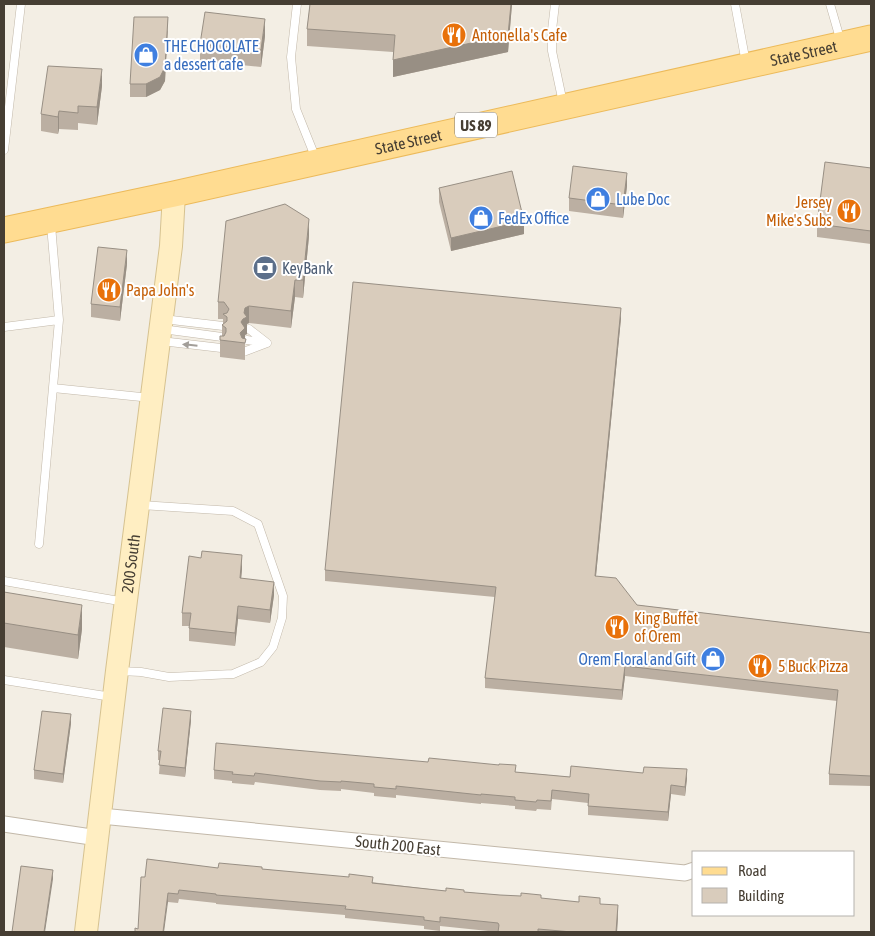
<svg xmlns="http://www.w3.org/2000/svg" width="875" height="936" viewBox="0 0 875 936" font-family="'Asap Condensed',sans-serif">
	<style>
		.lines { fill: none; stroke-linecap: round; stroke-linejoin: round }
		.lane-casing { stroke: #c2b8a9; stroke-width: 9 }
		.street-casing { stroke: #c2b8a9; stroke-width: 17 }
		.secondary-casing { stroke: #d6c290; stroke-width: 24 }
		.primary-casing { stroke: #ecba5a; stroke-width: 27 }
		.lane { stroke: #fff; stroke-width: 8 }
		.street { stroke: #fff; stroke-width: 15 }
		.secondary { stroke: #ffeec2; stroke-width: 22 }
		.primary { stroke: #ffdc91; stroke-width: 25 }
		.wall { fill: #bbafa2 }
		.shaded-wall { fill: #988f84 }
		.building { fill: #d9ccbc; stroke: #988f84 }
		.oneway { fill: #a29e99 }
		.labels { text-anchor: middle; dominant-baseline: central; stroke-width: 4; stroke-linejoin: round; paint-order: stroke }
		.shield { fill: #fff; stroke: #7e7870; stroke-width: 1 }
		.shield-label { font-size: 15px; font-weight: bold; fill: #463e33 }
		.food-label { font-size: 16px; fill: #c56008; stroke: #fff; text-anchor: start }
		.shop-label { font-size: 16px; fill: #366cbe; stroke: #fff; text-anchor: start }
		.street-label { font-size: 16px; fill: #463e33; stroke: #fff }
		.service-label { font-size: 16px; fill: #4e5e75; stroke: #fff; text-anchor: start }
	</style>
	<rect width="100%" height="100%" fill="#f3eee4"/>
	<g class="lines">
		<defs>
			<path id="lane" d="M297,4L291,57L296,109L316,159
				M555,4L552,30V51L563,103
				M735,4L746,63
				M830,4L841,42
				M4,150L21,4
				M163,319L223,326
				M4,327L59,320
				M162,329L222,337
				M249,329L267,343
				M247,340L265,343
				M161,341L221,348
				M246,351L267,343
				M53,388L151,398
				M39,544L59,320L51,225
				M4,581L125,602
				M119,671L141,672L169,677L233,674L261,662L273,647L282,618L283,596L258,524L233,511L141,505
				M4,680L112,697"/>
			<path id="street" d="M101,816L685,873L694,870
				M4,824L98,838"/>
			<g id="secondary">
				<path id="s1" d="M86,932L117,671L171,246L174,194"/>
			</g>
			<g id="primary">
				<path id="s2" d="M4,230L174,194L871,38"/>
			</g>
		</defs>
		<!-- lane casing -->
		<use href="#lane" class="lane-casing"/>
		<!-- street casing -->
		<use href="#street" class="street-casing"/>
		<!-- secondary casing -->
		<use href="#secondary" class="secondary-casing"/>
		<!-- primary casing -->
		<use href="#primary" class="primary-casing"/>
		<!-- lane -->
		<use href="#lane" class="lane"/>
		<!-- street -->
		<use href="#street" class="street"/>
		<!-- secondary -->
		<use href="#secondary" class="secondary"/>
		<!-- primary -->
		<use href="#primary" class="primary"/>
	</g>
	<!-- wall -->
	<path class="wall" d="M310,4H512L508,52L393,77V52L307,46V29Z
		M168,30L165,81L160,90L146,97H130V84Z
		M265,36L261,67L200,61V44Z
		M102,86L97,125L78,123V130L59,129L58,134L41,131V114Z
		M871,168V244L817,237V224Z
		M627,186L623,218L569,211V198Z
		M439,188L524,234L451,251L439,202Z
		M309,236L303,298L295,297L291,328L249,323L247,324V334L245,335V360L220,357V340L222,336V325H223V319H218V302Z
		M127,264L120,321L91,317V304Z
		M621,318L596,576L637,605L871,633V786L829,785V774L837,701L625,676L622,700L485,688V678L495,597L325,581V570Z
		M242,569L241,578L274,595L270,623L238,619L235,646L189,641V626H182V613Z
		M4,592L82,629L78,659L4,647Z
		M191,720L185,777L159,774L160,760H158V751Z
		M71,723L63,783L34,779V770Z
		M214,770L516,772L570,777L687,778L685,796L671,794L668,821L588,815V803L552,799L551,810L537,809L536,811L515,809V806L481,803V804L396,795V798L374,796V793L341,789V791L320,790L255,782L254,785L232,783V781L214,779Z
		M218,868L262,869L446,891L464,892L600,904L618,914L617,932H498L440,926V931L424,929V926L345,918V915L216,904V903L179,899L178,903L168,902L138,929L145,877Z"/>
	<!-- shaded-wall -->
	<path class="shaded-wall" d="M511,4H512L508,52L393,77V60Z
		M168,17L165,81L160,90L146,97V84Z
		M265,19V36L261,67V50Z
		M102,69V86L97,125V107Z
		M59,111V129L58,134V117Z
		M627,173V186L623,218V205Z
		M309,219V236L303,298V280Z
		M524,221V234L451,251V238Z
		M127,250V264L120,321V307Z
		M295,280V297L291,328V311Z
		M249,306V323L247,324V334L245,335V343L240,342L241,322L245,308Z
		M621,308V318L595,586V576Z
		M242,555V569L240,591V578Z
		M274,582V595L270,623V610Z
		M82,605V629L78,659V635Z
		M238,606V619L235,646V633Z
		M625,666V676L622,700V690Z
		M191,711V720L185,777V768Z
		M71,714V723L63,783V774Z
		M687,769V778L685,796V787Z
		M671,785V794L668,821V812Z
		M53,870V879L45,932H44Z
		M168,893V902L164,932H163Z
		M618,905V914L617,932H616Z"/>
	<!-- building -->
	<path class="building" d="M310,4H511L508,35L393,60L395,35L307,29Z
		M205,12L265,19L261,50L200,44Z
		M134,17H168L165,67L160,77L146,84H130Z
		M48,66L102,69L97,107L78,106V113L59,111L58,117L41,114Z
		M825,162L871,168V231L817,224Z
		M573,166L627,173L623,205L569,198Z
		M512,171L524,221L451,238L439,188Z
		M285,204L309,219L303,280H295L291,311L249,306L245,308L244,313L247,317L243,319L241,322L245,328L240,333L242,338L246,339L245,343L220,340V336H224L226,332V328L222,325L227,321V317L223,314L227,313L229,309L224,302H218L226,221Z
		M98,247L127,250L120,307L91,304Z
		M353,282L621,308L595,576L616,578L637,605L871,633V776L829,774L838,690L625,666L622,690L485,678L496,587L325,570Z
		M202,551L242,555L240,578L274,582L270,610L238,606L235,633L189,628L191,613H182L189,556L201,558Z
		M4,592L82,605L78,635L4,623Z
		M163,708L191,711L185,768L159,765L161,751H158Z
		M42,711L71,714L63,774L34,770Z
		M216,743L428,762L429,758L499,765V764L516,765L515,772L570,777L571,766L643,773L644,767L687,769L685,787L671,785L668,812L588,806L589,794L552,790L551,801L537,800L536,802L515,800V797L481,794V795L396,786V789L374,787V784L341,781V782L320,781L255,773L254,776L232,774L233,772L214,770Z
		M147,859L218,868L219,863L262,867V869L349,877V874L373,877L372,883L446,891V888L464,890V892L500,895L521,896V893L541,895V898L579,902V896L600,898V904L618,905L616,932H572L538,929V932H498L499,925L498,923L440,917V922L424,920V917L345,909L346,906L216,895V894L179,890L178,894L168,893L163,932H135V928L138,929L141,877H145Z
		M21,866L53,870L44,932H12Z"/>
	<!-- one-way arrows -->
	<defs><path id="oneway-solid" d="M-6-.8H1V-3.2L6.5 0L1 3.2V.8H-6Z" transform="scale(1.25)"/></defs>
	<use class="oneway" href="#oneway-solid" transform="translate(190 345) rotate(-174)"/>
	<!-- icons -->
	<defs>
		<symbol id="restaurant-disc" viewBox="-11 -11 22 22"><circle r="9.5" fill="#e8710a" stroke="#fff"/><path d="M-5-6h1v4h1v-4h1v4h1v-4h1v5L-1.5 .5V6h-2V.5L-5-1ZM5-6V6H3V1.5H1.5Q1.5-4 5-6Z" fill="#fff"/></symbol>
		<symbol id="shop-disc" viewBox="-11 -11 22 22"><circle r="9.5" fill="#3f7fe0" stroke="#fff"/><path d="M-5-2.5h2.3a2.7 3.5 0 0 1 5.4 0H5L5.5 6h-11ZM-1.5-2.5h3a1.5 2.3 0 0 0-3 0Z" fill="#fff"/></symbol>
		<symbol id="bank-disc" viewBox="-11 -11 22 22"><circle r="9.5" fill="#5c6f8a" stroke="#fff"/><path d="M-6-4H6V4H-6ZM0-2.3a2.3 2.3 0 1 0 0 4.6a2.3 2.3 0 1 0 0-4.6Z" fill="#fff"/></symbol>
	</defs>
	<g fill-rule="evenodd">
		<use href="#restaurant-disc" x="440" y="21" width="28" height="28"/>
		<use href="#shop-disc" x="132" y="41" width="28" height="28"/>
		<use href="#shop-disc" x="584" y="185" width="28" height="28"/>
		<use href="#restaurant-disc" x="835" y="197" width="28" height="28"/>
		<use href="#shop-disc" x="467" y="204" width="28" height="28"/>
		<use href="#bank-disc" x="251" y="254" width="28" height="28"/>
		<use href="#restaurant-disc" x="95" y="276" width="28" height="28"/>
		<use href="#restaurant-disc" x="603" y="613" width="28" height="28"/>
		<use href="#shop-disc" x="699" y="645" width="28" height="28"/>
		<use href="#restaurant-disc" x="746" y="652" width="28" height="28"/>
	</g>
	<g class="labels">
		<!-- shield labels -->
		<rect class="shield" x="455" y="112.5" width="42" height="25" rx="4"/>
		<g class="shield-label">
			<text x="476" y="125">US 89</text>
		</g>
		<!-- food labels -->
		<g class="food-label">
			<text x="472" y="35">Antonella's Cafe</text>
			<text x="832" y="202" text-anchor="end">Jersey<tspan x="832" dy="18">Mike's Subs</tspan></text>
			<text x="126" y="290">Papa John's</text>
			<text x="634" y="618">King Buffet<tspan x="634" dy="18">of Orem</tspan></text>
			<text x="778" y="666">5 Buck Pizza</text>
		</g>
		<!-- shop labels -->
		<g class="shop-label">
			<text x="164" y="46">THE CHOCOLATE<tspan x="164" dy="18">a dessert cafe</tspan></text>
			<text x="616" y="199">Lube Doc</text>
			<text x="498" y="218">FedEx Office</text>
			<text x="696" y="659" text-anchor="end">Orem Floral and Gift</text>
		</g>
		<!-- street labels -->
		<g class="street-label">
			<text stroke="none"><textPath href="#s2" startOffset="819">State Street</textPath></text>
			<text stroke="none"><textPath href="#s2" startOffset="414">State Street</textPath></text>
			<text stroke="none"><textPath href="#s1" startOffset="371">200 South</textPath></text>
			<text transform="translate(398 845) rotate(6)">South 200 East</text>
		</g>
		<!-- service labels -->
		<g class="service-label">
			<text x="282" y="268">KeyBank</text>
		</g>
	</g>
	<!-- border -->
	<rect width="875" height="936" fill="none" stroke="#463e33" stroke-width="10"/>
	<!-- legend -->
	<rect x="692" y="851" width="162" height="65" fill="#ffffff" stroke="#b5b2ad"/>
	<rect x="702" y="867" width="25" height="8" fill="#ffdc91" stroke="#b5b2ad"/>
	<text x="738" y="876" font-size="15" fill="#463e33">Road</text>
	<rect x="702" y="888" width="25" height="15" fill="#d9ccbc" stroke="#b5b2ad"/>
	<text x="738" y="901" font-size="15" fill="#463e33">Building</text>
</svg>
